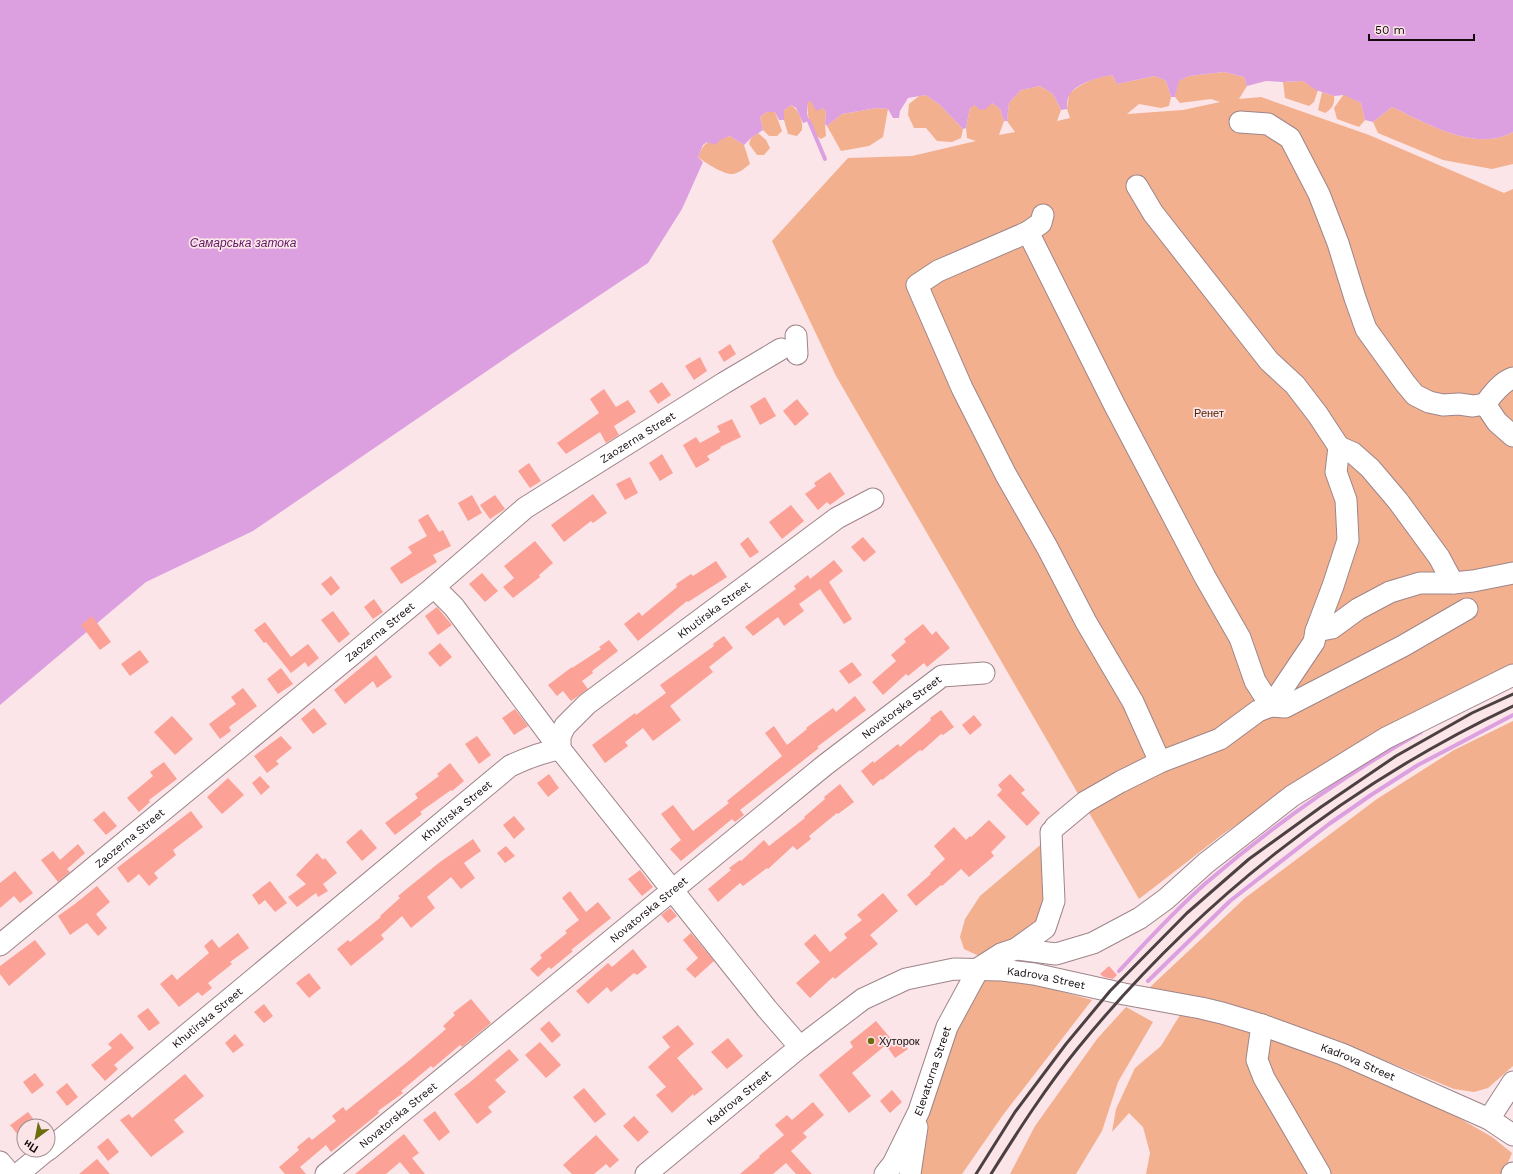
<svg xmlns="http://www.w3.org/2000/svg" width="1513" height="1174" font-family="'Work Sans',sans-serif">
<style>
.green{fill:#f2b08e}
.water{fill:#dca0e0}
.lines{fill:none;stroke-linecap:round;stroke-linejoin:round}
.stream{stroke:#dca0e0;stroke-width:4}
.building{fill:#fba195}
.minor-casing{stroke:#9e8589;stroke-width:23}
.minor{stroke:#fff;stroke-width:21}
.rail{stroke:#4c4042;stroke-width:3}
.poi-dot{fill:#6b6d0f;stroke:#fbe5e9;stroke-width:1.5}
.labels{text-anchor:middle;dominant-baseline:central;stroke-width:3.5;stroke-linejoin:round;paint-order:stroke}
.park-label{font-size:11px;fill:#512000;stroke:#fbe5e9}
.street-label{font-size:11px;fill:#120a0b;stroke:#fbe5e9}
.poi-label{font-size:11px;fill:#120a0b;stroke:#fbe5e9;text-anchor:start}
.water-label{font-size:12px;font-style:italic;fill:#5f1764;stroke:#fbe5e9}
</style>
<rect width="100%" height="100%" fill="#fbe5e9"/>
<g class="green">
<path d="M1224 72 1244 77 1247 86 1239 99 1261 97 1369 135 1504 193 1513 189V665L1305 778 1223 834 1139 899 836 376 772 241 848 158 912 156 976 141 967 138 966 128 970 108 975 104 992 103 1000 109 1004 121 999 135 1015 132 1007 121 1009 103 1021 90 1040 86 1053 94 1061 110 1057 121 1070 118 1067 109 1069 94C1081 83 1096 77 1112 75L1117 84 1155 76 1166 81 1171 97 1169 106 1161 108 1139 104 1127 114 1183 110 1220 102 1211 99 1180 103 1175 97 1178 81 1189 76Z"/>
<polygon points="1303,81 1318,90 1314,102 1309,106 1285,98 1283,82"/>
<path d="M1322 92 1334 96C1335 104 1332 109 1325 113L1318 110Z"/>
<polygon points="1344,94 1361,103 1365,120 1359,127 1337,119 1334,108"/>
<polygon points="926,95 940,105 963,129 961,138 952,142 937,141 926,128 914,128 908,115 909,104 919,96"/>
<path d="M811 100 823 108 826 112 825 124 826 136 821 139C809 132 807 116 808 102Z"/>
<path d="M791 105C799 110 803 121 802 130L797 136 788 134 784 120V110Z"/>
<path d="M1392 107C1426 123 1476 153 1513 132V164L1492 169 1443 160 1378 133 1373 122Z"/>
<polygon points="877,108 888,109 883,137 869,146 841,151 827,126 842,114"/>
<polygon points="767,112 775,112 782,131 777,136 769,136 763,130 760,117"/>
<polygon points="758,133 766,140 770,148 764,155 757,155 749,144 751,138"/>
<path d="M730 136 744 145 750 164C745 168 739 173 733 174 724 175 704 162 698 157 707 136 710 143 730 136Z"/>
<polygon points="1513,721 1513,1066 1488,1088 1474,1092 1454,1089 1357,1049 1266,1015 1172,993 1148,989 1245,898 1377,799 1454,750"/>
<polygon points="1045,841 1049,883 1040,927 979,956 964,949 960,937 965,919 980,896"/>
<polygon points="986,975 1038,985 1092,1000 1003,1115 962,1174 918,1174 917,1146 957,1025"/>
<polygon points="1126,1007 1153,1022 1118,1082 1102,1131 1076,1174 1010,1174 1035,1126 1097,1039"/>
<polygon points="1203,1014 1395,1081 1492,1137 1512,1153 1505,1170 1501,1174 1146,1174 1150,1153 1143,1127 1129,1113 1112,1132 1116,1109 1135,1068 1161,1046 1180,1015"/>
</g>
<path class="water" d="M0 0H1513V132C1476 153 1426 123 1392 107L1373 122 1365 120 1361 103 1344 95 1334 96 1316 90 1303 81 1283 82 1266 81 1247 86 1244 77 1224 72 1189 76 1179 81 1175 97H1171L1166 81 1155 76 1117 84 1112 75C1100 77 1077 83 1070 94 1067 97 1067 105 1067 109L1061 110 1053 94 1040 86 1021 90 1009 103 1007 121H1004L1000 109 992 103 986 109 980 110 975 105 970 108 966 128 963 129 940 105 926 95 908 98 900 111 899 118H893L888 109 877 108 842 114 827 126 825 124 826 112 823 108 816 111 811 101 808 102 807 113 809 121 803 123 796 108 791 105 784 110V120H779L775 112H767L760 117 763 130 751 138 744 145 730 136 720 140 715 145 707 142 703 145 698 157 703 162 682 209 648 263 519 349 253 531 146 582 0 705Z"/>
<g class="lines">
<g class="stream">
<polyline points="809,121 825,159"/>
<path d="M1119 971C1147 941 1175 910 1206 883 1272 826 1345 775 1421 732"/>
<polyline points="1148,981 1230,901 1329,824 1371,795 1418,765 1513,715"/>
</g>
</g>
<g class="building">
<polygon points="730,344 736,354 724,362 718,352"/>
<polygon points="700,357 707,371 694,380 685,366"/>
<polygon points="662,382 671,395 658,404 649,391"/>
<polygon points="604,389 616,407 628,400 636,412 614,426 619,435 606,443 600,432 566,454 557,443 599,413 590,399"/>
<polygon points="765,397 776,416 760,425 750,406"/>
<polygon points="797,399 809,414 795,426 783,411"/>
<polygon points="732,419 741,437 720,447 721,448 707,456 710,460 696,468 683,445 696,437 700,443 720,432 717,426"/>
<polygon points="662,454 673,473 660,481 649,463"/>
<polygon points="529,463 541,481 530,488 518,471"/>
<polygon points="830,472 845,494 830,505 827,502 818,510 805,494 816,486 814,483"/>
<polygon points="630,477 638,493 625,500 616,484"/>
<polygon points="593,494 607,513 593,523 591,521 564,542 551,525"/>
<polygon points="472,495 482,513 468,521 458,503"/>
<polygon points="495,495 505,509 490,519 480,505"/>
<polygon points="791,505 804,521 782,539 769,522"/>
<polygon points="428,514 439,532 443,530 451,546 433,555 437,562 401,584 390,568 412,553 408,547 427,536 418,520"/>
<polygon points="748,537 759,552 750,558 740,544"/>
<polygon points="863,537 876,552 864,562 851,547"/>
<polygon points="535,541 553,563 539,575 540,577 513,598 503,587 514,578 504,566"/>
<polygon points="834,560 843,571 829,582 852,619 844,624 820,589 799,604 804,611 784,626 778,617 753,636 745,627 796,589 794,586 808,575 810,579"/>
<polygon points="716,561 727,577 688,602 687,601 638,641 624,624 639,612 642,616 677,587 676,584 691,574 693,576"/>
<polygon points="482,573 498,591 485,602 469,584"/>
<polygon points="331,576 340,588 331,596 321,584"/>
<polygon points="374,599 383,612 373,619 364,607"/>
<polygon points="437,607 452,625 438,635 425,616"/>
<polygon points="333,611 350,634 339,643 321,620"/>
<polygon points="92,616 111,642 100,650 81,625"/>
<polygon points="265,622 291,657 308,644 319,658 308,667 305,662 291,673 266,642 264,643 254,630"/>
<polygon points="923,624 932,635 936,631 950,648 927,667 924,663 908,676 906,674 883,695 872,682 896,661 891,655 906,642 904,639"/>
<polygon points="724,636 733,648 709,667 713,672 670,706 681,720 653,741 643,728 625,742 628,746 605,763 592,745 635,713 636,715 666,693 660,685 714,646 713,644"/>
<polygon points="609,640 618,651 592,671 593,673 582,681 588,689 571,701 563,691 557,696 548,685 572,667 572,668 601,649 599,647"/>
<polygon points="440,643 452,657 440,667 428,653"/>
<polygon points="140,650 149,662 130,676 121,664"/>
<polygon points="376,655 392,677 377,688 373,681 345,704 334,690"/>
<polygon points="852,662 862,675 849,684 839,671"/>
<polygon points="281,668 293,684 278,694 267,679"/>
<polygon points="243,688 257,706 229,727 231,731 220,739 209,724 236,704 231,697"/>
<polygon points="855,696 866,710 817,747 819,748 740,810 744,815 735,822 732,819 681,861 670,849 681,840 661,814 673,805 693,831 729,803 727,801 782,756 765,733 774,726 787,745 807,729 806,728 833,708 836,712"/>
<polygon points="314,708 327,724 313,734 301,719"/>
<polygon points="515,709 528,726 514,735 502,718"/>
<polygon points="941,710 954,727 943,735 941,734 922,751 920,750 882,780 881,779 873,786 861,771 873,761 874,763 898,744 900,747 931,720 930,718"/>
<polygon points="974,715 982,725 970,735 962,725"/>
<polygon points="172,716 193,739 175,755 154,732"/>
<polygon points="281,736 292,748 276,761 279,764 267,773 254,756"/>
<polygon points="477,736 491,755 479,764 465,744"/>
<polygon points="164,762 177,779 149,800 150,802 139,812 127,798 153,776 150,772"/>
<polygon points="450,763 464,781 452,791 451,790 420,812 422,814 395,835 385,823 418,798 415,794 439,776 437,774"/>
<polygon points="549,774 559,788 548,797 537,783"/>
<polygon points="1010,774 1025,790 1021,793 1040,813 1027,826 997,795 1002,790 998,785"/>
<polygon points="260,776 270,787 261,795 252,783"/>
<polygon points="228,778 244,795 222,814 207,797"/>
<polygon points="840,784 854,802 838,814 837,813 809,836 811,839 797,850 793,846 768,869 767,868 743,886 740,883 718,902 708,889 731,870 729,868 740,860 741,861 764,840 769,846 805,818 804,817 825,799 824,797"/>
<polygon points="104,811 117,826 106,835 93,820"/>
<polygon points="191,811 203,827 173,850 176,855 154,873 158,878 149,886 139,874 128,883 117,868"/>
<polygon points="514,816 525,829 514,839 503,825"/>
<polygon points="989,820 1006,837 991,852 994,856 969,877 961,869 942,886 941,885 916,906 907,895 931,874 930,873 945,859 934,846 954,827 966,840 970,836 971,837"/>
<polygon points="361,829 377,848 362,861 346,842"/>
<polygon points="473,839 481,851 464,863 475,878 461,889 451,877 427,897 435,908 411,928 402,916 381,935 384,939 351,966 337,949 348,940 350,942 381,917 380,916 400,898 398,896 409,887 440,862"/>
<polygon points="78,844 85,853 67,869 70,872 58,882 41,860 53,851 60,860"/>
<polygon points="506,846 515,856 505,863 497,853"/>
<polygon points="317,853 323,860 325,858 337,873 323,884 328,891 318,897 316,893 297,907 288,897 306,884 296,875"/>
<polygon points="640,870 653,887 642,896 628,879"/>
<polygon points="15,871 33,893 20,903 14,896 0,908 0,883"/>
<polygon points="270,881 287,903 275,912 265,900 259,905 252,895"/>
<polygon points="97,886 110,902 96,914 107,928 98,936 87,923 70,935 58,916 75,904"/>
<polygon points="570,891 586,912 598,902 611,918 571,950 573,951 551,969 549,967 538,977 530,969 542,958 540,955 567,933 565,931 579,920 562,898"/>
<polygon points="883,893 898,911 870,935 878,944 835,979 833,977 810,998 796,983 820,962 804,944 815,934 830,952 847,938 844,934 862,920 857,915"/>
<polygon points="670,908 677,916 668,923 661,915"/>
<polygon points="238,933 249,948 230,962 232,964 208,983 212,988 202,996 198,992 179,1007 160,984 172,974 177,980 209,953 204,946 212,939 219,948"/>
<polygon points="691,933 714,961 695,978 686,969 698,958 683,940"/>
<polygon points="35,940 46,954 9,986 0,974 0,966"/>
<polygon points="633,949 647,967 637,975 634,973 611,992 607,987 588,1004 576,991 608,963 612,967"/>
<polygon points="1109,966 1117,975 1113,979 1104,977 1100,974"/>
<polygon points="309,973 321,988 309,998 296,983"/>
<polygon points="471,999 491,1023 462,1047 460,1045 433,1068 431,1066 401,1091 403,1093 378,1111 379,1113 331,1152 326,1145 300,1167 306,1174 285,1174 279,1167 299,1150 297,1147 309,1137 312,1140 336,1121 332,1116 343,1107 346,1111 411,1059 446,1029 443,1026 455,1015 453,1013"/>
<polygon points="264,1004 273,1016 264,1023 254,1012"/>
<polygon points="148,1008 160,1023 149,1031 137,1016"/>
<polygon points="549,1021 561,1035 552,1043 540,1029"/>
<polygon points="876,1021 892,1040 852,1073 871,1096 849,1113 819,1075 853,1047 850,1042"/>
<polygon points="678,1025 694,1044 677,1058 703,1089 694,1096 693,1094 672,1113 656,1095 666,1087 648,1067 670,1047 662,1037"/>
<polygon points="121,1033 134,1048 114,1065 118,1069 105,1081 91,1065 112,1048 108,1044"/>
<polygon points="235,1034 244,1045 233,1053 225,1043"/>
<polygon points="728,1038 743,1056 727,1069 711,1052"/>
<polygon points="900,1039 908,1049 895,1058 888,1048"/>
<polygon points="540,1042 561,1065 546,1078 525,1055"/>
<polygon points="509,1049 519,1060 495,1080 506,1092 488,1107 492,1112 477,1124 454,1094 469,1083"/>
<polygon points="35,1073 44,1085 32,1094 23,1082"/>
<polygon points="185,1074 204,1096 174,1120 184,1132 151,1157 120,1120 129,1114 132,1118"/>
<polygon points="67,1083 78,1097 67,1106 56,1092"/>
<polygon points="584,1088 606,1114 595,1123 573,1097"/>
<polygon points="892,1090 902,1102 890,1113 880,1101"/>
<polygon points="813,1102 824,1115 803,1133 807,1137 791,1151 812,1174 796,1174 786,1163 773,1174 740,1174 760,1157 759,1156 784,1135 775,1125 787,1115 792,1120"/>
<polygon points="435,1111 450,1132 439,1141 423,1120"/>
<polygon points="28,1112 39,1126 24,1126 24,1143 11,1126 9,1126"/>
<polygon points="634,1116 649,1132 638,1142 623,1126"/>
<polygon points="404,1134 419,1153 412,1158 425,1174 410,1174 400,1162 386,1174 355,1174"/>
<polygon points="596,1135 619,1160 610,1168 606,1164 594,1174 572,1174 563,1165"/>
<polygon points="108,1138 119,1152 108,1161 97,1147"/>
<polygon points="97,1159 110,1174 79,1174"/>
</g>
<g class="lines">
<g class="minor-casing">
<g id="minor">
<path d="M1240 122 1268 124 1290 138 1319 194 1338 243 1355 298 1366 329 1405 383 1415 395 1429 402 1443 405 1459 404 1473 406 1485 404C1492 395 1501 382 1513 378"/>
<polyline points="1043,215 1041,223 1028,232 938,271 917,285 962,388 1006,475 1047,547 1086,622 1133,702 1160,762"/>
<polyline points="1028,232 1114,404 1205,577 1240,638 1255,681 1271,706 1285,707 1403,646 1467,609"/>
<polyline points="796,336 797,354"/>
<polyline points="1485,404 1497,422 1513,436"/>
<polyline points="1339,447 1353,453 1370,468 1398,501 1439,557 1453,583"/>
<polyline points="434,587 454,607 560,749 767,1009 800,1047"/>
<polyline points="1316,631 1332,628 1358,609 1390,592 1420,583 1453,583 1473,581 1513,573"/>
<polyline points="1055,827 1085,802 1120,782 1160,762 1220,739 1258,711 1271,706 1314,642 1316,631 1333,586 1348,540 1346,500 1336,472 1339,447 1318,415 1295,385 1269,361 1153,213 1137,186"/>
<path id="s1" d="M0 945 434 587 525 508 724 383 781 349"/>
<polyline points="1016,949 1045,928 1054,901 1051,832"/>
<polyline points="1262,1025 1257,1060 1264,1078 1320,1174"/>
<polyline points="1489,1119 1513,1082"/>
<path id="s2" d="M48 1150 510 766C527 758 542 752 560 749V736L565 726 587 704 837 518 873 499"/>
<polyline points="0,1162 10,1174"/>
<polyline points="18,1174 47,1150"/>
<path id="s3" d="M326 1174 825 765 942 676 984 673"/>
<path id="s4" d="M646 1174 800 1047 863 999 906 979 954 969 1002 970 1034 974 1124 994 1201 1008 1222 1013 1262 1025 1342 1054 1489 1119 1513 1135"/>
<path id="s5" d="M885 1174 893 1164 919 1111 947 1027 979 968 1001 954 1016 949 1056 954 1093 943 1140 918 1166 899 1206 863 1292 796 1386 738 1513 675"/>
<polyline points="910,1174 917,1127"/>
<polyline points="1512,1174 1513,1173"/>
</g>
</g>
<use href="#minor" class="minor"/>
<g class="rail">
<polyline points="976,1174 1015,1112 1066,1044 1110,991 1187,913 1249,859 1321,807 1396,756 1472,713 1513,694"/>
<path d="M991 1174C1018 1131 1046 1087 1078 1048 1196 903 1344 786 1513 706"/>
</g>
</g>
<circle class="poi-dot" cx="871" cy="1041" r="4"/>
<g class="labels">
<g class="park-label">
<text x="1209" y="413">Ренет</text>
</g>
<g class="street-label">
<text stroke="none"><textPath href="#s1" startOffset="816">Zaozerna Street</textPath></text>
<text stroke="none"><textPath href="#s2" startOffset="867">Khutirska Street</textPath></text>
<text stroke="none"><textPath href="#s1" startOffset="492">Zaozerna Street</textPath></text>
<text stroke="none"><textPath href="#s3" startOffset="741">Novatorska Street</textPath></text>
<text stroke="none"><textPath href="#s2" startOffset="531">Khutirska Street</textPath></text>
<text stroke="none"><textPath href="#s1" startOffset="168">Zaozerna Street</textPath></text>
<text stroke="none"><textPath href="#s3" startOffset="417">Novatorska Street</textPath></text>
<text stroke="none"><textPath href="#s4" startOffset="468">Kadrova Street</textPath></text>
<text stroke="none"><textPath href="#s2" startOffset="207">Khutirska Street</textPath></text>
<text stroke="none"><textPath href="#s4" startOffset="792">Kadrova Street</textPath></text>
<text stroke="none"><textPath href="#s5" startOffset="114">Elevatorna Street</textPath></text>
<text stroke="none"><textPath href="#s4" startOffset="120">Kadrova Street</textPath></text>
<text stroke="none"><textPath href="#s3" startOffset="93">Novatorska Street</textPath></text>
</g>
<g class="poi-label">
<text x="879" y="1041">Хуторок</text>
</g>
<g class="water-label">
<text x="243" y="243">Самарська затока</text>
</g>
</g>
<g transform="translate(36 1138) rotate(212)"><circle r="19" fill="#fbe5e9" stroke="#9e8d90"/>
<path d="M0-3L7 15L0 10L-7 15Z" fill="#6b6d0f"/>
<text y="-6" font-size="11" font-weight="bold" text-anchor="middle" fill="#120a0b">Пн</text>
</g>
<path d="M1369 34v6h105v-6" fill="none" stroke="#120a0b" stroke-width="2"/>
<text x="1375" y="34" font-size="12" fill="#120a0b" stroke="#fbe5e9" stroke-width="3" paint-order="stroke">50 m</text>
</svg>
